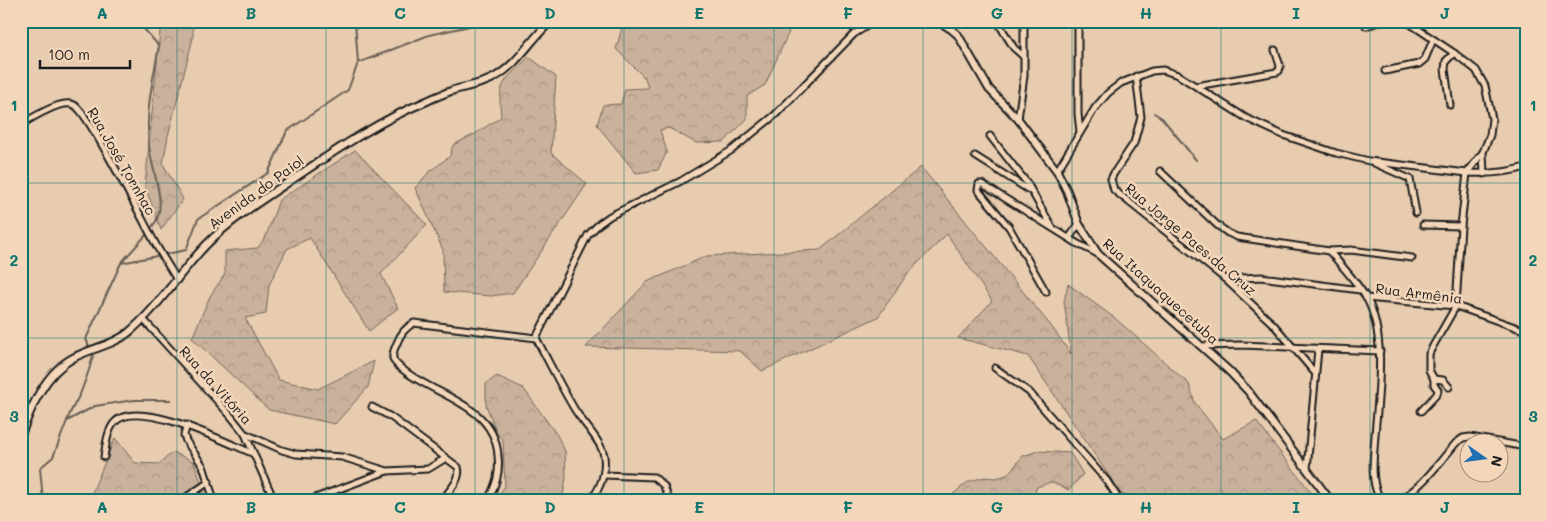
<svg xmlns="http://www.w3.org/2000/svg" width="1547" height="521" font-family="Mali,sans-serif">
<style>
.forest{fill:url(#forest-crowns);stroke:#72665c}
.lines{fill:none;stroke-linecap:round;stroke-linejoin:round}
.stream{stroke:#695f54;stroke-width:2}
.minor-casing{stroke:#1c1c1c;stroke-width:9}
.tertiary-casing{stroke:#1c1c1c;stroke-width:10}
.minor{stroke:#f4d7ba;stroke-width:5}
.tertiary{stroke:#f4d7ba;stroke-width:6}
.grid{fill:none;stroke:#0f766e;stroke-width:1;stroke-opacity:0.55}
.labels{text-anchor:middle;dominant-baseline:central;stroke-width:5;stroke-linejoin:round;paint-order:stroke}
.street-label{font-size:14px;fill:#1c1c1c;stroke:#f4d7ba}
.neatline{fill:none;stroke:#0f766e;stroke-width:2}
.grid-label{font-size:16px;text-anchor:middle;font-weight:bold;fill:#0f766e}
</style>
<defs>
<pattern id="forest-crowns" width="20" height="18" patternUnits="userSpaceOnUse" patternTransform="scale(1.25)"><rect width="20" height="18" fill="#c9b19b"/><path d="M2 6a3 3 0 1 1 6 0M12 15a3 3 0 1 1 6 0" fill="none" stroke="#ac9885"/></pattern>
</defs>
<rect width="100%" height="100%" fill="#e7ccb0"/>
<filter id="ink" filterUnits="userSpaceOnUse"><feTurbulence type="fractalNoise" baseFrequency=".02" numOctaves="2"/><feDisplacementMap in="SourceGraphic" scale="10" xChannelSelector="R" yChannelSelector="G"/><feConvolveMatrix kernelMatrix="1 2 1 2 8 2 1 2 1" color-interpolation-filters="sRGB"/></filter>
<g filter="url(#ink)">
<g class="forest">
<polygon points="158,21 193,21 193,38 168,136 163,164 183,199 161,230 145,186 160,31"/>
<polygon points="624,21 792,21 792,25 765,85 747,96 747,119 724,142 696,143 669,128 660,130 667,152 658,170 636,173 597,125 603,105 621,104 625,89 648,88 645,78 616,49"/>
<path d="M529 57 556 77 551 153 587 184 513 293 491 296 444 292 443 250 415 188 428 173 450 156 453 145 475 134 501 117C497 81 505 80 529 57Z"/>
<polygon points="355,150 427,225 381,274 398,308 369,331 310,238 287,249 269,285 266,314 245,318 279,380 318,389 374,361 368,387 335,424 269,410 192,338 210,296 225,274 225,251 258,248 266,236 279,200"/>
<polygon points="921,167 1051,326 1071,354 1064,301 1068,284 1116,319 1189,384 1195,403 1223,439 1256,421 1317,500 1130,500 1120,492 1028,356 958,338 992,301 947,234 908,273 878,317 762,371 740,351 586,347 647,282 707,256 820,250"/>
<polygon points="497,376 523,388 557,435 565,451 566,478 562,500 495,500 505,486 503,440 497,433 486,405 486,384"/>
<polygon points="115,438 135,463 159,464 173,452 194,462 207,500 89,500"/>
<polygon points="1038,451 1070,453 1083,474 1069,490 1051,482 1037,487 1033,497 1034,500 950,500 952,495 968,482 984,477 996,478 1007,475 1023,456"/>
</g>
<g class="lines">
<g class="stream">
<path d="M137 21 159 46C153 79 145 112 149 146 151 170 170 207 152 227"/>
<polyline points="355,21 358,63"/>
<polyline points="1154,113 1162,118 1196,160"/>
<polyline points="167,254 186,250 198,219 268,173 287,131 348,90 358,63 429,35 492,21"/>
<polyline points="121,263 157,256"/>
<polyline points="67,421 95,406 134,400 171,400"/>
<polyline points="43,500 40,468 53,457 70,413 81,392 89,370 93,356 86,339 121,263 146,235"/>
</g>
<g class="minor-casing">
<g id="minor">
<polyline points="997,21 1014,48 1024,57"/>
<polyline points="1078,21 1078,114 1080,132"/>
<polyline points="1406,21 1454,53 1476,70 1485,86 1492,119 1490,135 1483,152 1467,173 1461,226 1456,306 1433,346 1429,354 1429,370 1434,379 1443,380 1449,387"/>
<polyline points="1366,26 1382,21"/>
<polyline points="1385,71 1419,64 1425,59 1433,40"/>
<polyline points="1136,76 1141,117 1134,143 1114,173 1111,179 1114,190 1225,279 1274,325 1315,373"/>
<polyline points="1196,86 1277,72 1279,71 1280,66 1275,50"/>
<polyline points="1450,105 1445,69 1446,61 1454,53"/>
<polyline points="1018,119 1024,76 1024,21"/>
<path d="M21 124C33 118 61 99 74 105 88 111 144 223 155 243 162 256 170 268 177 280"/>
<polyline points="990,136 1027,183 1052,227"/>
<polyline points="1483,153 1484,174"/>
<polyline points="975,156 1032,192"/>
<polyline points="1374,163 1410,179 1416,213"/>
<path d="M1057 171 1095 108 1108 93 1121 83 1152 71 1163 70 1178 75 1246 118 1283 135 1336 153 1369 161 1467 173C1487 174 1507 173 1526 167"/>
<polyline points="1160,171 1217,225 1228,233 1237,237 1329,251 1351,250 1412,258"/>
<polyline points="1423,225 1461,226"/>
<polyline points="1069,238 1079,224"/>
<path d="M1329 251C1342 266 1357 282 1367 299 1387 337 1378 394 1375 435 1374 455 1370 477 1378 495L1389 500"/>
<polyline points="1225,279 1261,277 1360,290"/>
<polyline points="1046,292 1009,227 978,190 979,184 982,184 1078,244 1098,254"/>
<polyline points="1366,298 1456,306 1526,331"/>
<polyline points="143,319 230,415 245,434 274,500"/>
<polyline points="536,338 588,235 599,224 610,216 681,181 732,150 775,115 854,34 875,21"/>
<path d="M536 338C549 362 561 387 575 410 583 423 602 442 604 456 606 472 601 487 591 500"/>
<polyline points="1203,346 1241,345 1380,351"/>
<polyline points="995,368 1029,392 1107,481 1118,498"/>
<path d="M372 407 391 417 458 467C462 479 449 491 442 500"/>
<polyline points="1421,411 1437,394 1438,390 1434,385 1434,379"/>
<polyline points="187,425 184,435 186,441 203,466 214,500"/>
<polyline points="246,434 282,450 296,454 342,457 387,471 428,469 446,458"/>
<path d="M104 457C106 446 107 429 116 421 141 399 227 443 254 454"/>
<polyline points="1307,469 1318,349"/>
<polyline points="604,475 654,477 664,486 669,500"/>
<polyline points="182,500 209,482"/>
<polyline points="310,500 387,471"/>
<path d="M488 500C496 485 500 473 498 456 495 406 439 397 406 372 401 368 394 364 393 358 392 353 395 348 397 343 400 335 406 327 414 323L536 338"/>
<polyline points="1106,500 1113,497 1123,500"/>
<path d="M1397 500C1419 492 1441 460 1456 443L1463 438 1470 437 1526 447"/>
</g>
</g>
<g class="tertiary-casing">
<g id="tertiary">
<polyline points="938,21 951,29 958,35 989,89 1018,119 1057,171 1067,191 1079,224 1098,254 1229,371 1248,391 1330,500"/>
<path d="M21 435C31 407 45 373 73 358 91 348 112 346 128 333 158 308 179 273 206 245 233 217 270 195 302 173 342 146 383 119 427 101 435 97 443 94 451 91 465 86 482 85 495 77 518 64 531 39 551 21"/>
</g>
</g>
<use href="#minor" class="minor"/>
<use href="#tertiary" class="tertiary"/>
</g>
</g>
<path class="grid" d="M177 21V500M326 21V500M475 21V500M624 21V500M774 21V500M923 21V500M1072 21V500M1221 21V500M1370 21V500M21 183H1526M21 338H1526"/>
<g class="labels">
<g class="street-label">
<text transform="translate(122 161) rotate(60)">Rua José Tornhac</text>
<text transform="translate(256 192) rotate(-36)">Avenida do Paiol</text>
<text transform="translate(1191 239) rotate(40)">Rua Jorge Paes da Cruz</text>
<text transform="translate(1161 291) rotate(42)">Rua Itaquaquecetuba</text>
<text transform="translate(1419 293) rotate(7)">Rua Armênia</text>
<text transform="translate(216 385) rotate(48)">Rua da Vitória</text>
</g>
</g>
<rect width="1547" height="521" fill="none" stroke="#f4d7ba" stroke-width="55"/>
<g transform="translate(1484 458) rotate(104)"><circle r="24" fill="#f4d7ba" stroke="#9e8c7b"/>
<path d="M0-4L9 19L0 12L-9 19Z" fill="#1f6fb2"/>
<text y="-8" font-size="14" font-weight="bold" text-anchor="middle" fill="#1c1c1c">N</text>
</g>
<path d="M40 60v8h90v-8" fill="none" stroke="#1c1c1c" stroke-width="2.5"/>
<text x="48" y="60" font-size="15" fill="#1c1c1c" stroke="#f4d7ba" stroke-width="4" paint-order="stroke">100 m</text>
<rect x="28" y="28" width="1492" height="466" class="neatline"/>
<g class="grid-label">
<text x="102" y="19">A</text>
<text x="251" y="19">B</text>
<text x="400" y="19">C</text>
<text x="550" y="19">D</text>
<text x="699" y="19">E</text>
<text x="848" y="19">F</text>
<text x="997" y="19">G</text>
<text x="1146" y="19">H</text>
<text x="1296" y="19">I</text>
<text x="1445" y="19">J</text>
<text x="14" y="111">1</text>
<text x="1533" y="111">1</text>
<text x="14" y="266">2</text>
<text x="1533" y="266">2</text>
<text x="14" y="422">3</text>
<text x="1533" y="422">3</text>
<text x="102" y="513">A</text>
<text x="251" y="513">B</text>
<text x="400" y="513">C</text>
<text x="550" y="513">D</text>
<text x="699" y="513">E</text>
<text x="848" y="513">F</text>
<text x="997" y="513">G</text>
<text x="1146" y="513">H</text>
<text x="1296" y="513">I</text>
<text x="1445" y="513">J</text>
</g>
</svg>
